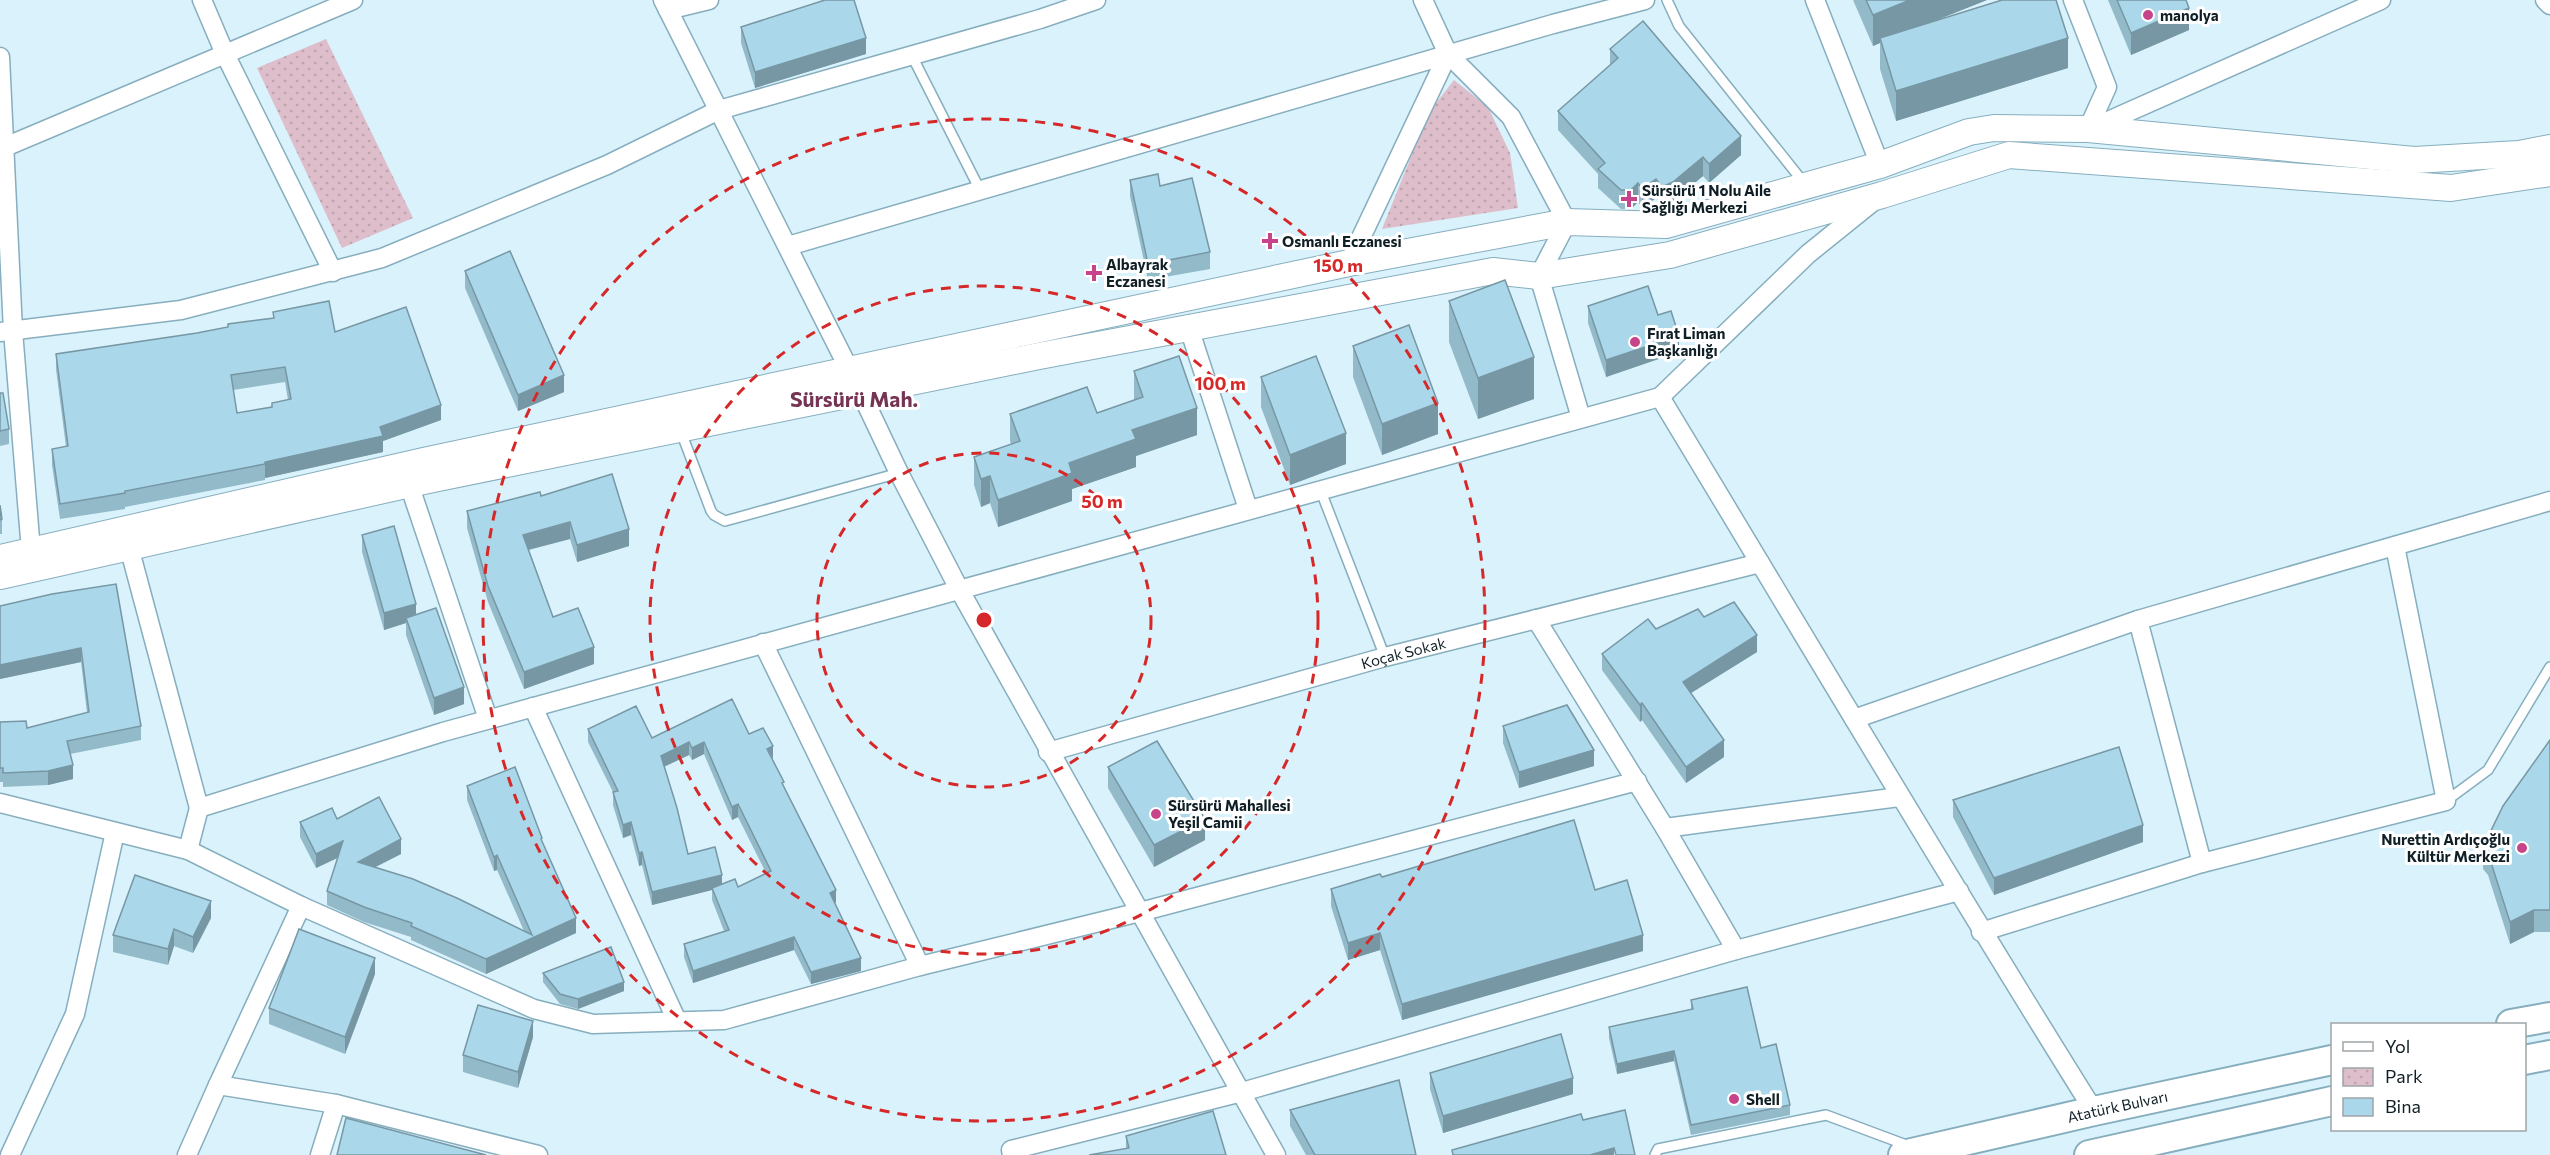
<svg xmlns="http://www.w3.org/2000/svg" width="2550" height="1155" font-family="Commissioner,sans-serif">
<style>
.park{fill:url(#park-dots)}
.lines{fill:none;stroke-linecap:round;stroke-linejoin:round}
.service-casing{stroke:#86aebe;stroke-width:12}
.minor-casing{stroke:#86aebe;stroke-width:21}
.secondary-casing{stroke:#86aebe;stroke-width:28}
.primary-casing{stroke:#86aebe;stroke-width:32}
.service{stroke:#fff;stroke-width:9}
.minor{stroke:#fff;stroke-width:18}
.secondary{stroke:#fff;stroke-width:26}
.primary{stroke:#fff;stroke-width:28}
.wall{fill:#92bac9;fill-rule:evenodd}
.shaded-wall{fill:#7797a4}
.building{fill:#aad8ea;stroke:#7797a4;stroke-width:1.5;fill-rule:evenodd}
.ring{fill:none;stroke:#d62828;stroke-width:3;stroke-dasharray:10 8}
.poi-dot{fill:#c8448a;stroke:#fff;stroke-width:2}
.labels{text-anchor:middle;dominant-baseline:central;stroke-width:6;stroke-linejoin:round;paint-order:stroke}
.poi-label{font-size:15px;font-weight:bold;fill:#0f1f25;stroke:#fff;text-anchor:start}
.street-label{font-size:15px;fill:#0f1f25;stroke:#fff}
.district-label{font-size:21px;font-weight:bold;fill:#763454;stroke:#fff}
.centre{fill:#d62828;stroke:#fff;stroke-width:3}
.ring-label{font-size:18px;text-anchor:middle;font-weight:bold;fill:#d62828;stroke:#fff;stroke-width:6;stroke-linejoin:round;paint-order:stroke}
</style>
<defs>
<pattern id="park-dots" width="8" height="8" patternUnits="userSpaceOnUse" patternTransform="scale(1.5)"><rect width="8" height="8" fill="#ddbeca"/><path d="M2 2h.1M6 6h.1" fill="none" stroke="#bca3ad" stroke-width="1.8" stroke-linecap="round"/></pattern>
</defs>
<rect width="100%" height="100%" fill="#daf2fc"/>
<g class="park">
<polygon points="326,39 413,218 342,248 257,68"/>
<polygon points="1454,80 1488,107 1510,153 1518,208 1382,229 1429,112"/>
</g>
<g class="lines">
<g class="service-casing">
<g id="service">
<polyline points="1667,0 1679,26 1804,183"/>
<polyline points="912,56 980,190"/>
<polyline points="681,432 711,511 714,515 725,521 899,473"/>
<polyline points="1320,489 1385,657"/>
<polyline points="2446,801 2488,770 2550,667"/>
<polyline points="1655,1155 1658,1149 1826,1115 1909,1146"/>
</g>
</g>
<g class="minor-casing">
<g id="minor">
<polyline points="202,0 225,54 333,272"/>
<polyline points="663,0 861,393 899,473 959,589 1276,1155"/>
<polyline points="1423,0 1448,54 1511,117 1567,222 1539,276 1581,418"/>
<polyline points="1815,0 1880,165"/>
<polyline points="2073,0 2107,87 2088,129"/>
<polyline points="2545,0 2550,5"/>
<polyline points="668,10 709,0"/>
<polyline points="0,57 13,331 31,551"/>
<polyline points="2090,129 2381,0"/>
<polyline points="5,147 353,0"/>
<polyline points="788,246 1553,24 1645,0"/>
<polyline points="1349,263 1448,54"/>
<polyline points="1189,328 1248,509"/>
<polyline points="0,332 181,310 382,258 607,165 719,110 1040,19 1096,0"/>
<path d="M1660 397C1804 635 1946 875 2094 1111"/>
<polyline points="409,484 488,719"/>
<polyline points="129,547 199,808"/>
<polyline points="1536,619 1665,828 1736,950"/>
<polyline points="2138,620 2202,863"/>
<polyline points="763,643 920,966"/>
<polyline points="533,707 677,1021"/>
<polyline points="1854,719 2138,620 2550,501"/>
<path id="s1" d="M1048 752 1385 657 1760 563"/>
<polyline points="0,803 188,850 199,808 443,732 1660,397 1808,254 1875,200"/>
<polyline points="1665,828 1899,797"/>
<polyline points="188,850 301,906 534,1009 593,1024 724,1020 920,966 1140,912 1637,781"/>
<polyline points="301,906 218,1085 336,1104 538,1155"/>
<polyline points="1981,932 2202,863 2446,801 2395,546"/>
<polyline points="10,1155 75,1014 115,832"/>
<polyline points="187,1155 218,1085"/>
<polyline points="320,1155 336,1104"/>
<polyline points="1012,1155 1011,1150 1242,1092 1736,950 1959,891"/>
</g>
</g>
<g class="secondary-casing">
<g id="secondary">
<polyline points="0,558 424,461 1349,263 1567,222 1666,225 1880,165 1969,132 1994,128 2088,129 2414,160 2519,154 2550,148"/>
<polyline points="0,576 428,480 1039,356 1493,271 1539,276 1670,255 1882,195 2009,155 2451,188 2550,173"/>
</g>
</g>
<g class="primary-casing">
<g id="primary">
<polyline points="2511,1024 2550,1017"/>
<polyline points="2524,1060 2550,1055"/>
<path id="s2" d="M1903 1155 2094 1111 2332 1060"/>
<polyline points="2089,1155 2332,1101"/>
</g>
</g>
<use href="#service" class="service"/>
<use href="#minor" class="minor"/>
<use href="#secondary" class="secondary"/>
<use href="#primary" class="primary"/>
</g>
<g class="wall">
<polygon points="1853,0 1987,0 1932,22 2068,68 1896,121 1880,69 1880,43 1873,46"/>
<polygon points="2108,0 2186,0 2189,30 2131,55"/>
<polygon points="741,27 866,54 755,88 741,43"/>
<polygon points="1610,49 1741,155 1709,183 1703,176 1673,201 1662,206 1656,198 1642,208 1638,202 1631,209 1621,209 1598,188 1598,174 1558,130 1558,111 1610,65"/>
<polygon points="1130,180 1160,186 1210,252 1210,269 1148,280 1130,196"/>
<polygon points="465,271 564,392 518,411 465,288"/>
<polygon points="1449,301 1534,399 1478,419 1449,342"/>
<polygon points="1588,306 1658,315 1679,352 1606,377 1588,323"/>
<path d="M273 312 335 332 441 420 383 441V452L265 478V480L125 507V509L60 519 52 465V449L66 447 56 369V354L197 333 273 318ZM285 382 288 400 272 403V407L237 413 233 390Z"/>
<polygon points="1353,346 1438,434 1382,455 1353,377"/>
<polygon points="1134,371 1197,435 1136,456 1136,467 1072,489 1072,501 998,527 990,503 981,507 974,485 974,457 1011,444 1010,441 1010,414 1097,413 1134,400"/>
<polygon points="1261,377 1346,464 1290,485 1261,407"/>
<polygon points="0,393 9,429 9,444 0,446"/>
<polygon points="541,496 629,546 577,562 570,539 529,550 553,617 594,664 524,689 488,602 467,528 467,511"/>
<polygon points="0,505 2,519 2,534 0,534"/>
<polygon points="362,535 416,615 464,704 434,715 406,635 406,623 384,630 362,552"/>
<polygon points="52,594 141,726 141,740 70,754 73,779 48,785 3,787 3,782 0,782 0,722 27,728 87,713 81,662 0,679 0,606"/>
<polygon points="1704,617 1757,652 1691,693 1724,757 1686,783 1642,720 1640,722 1602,670 1602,654 1656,629"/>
<polygon points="1503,726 1594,766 1519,788 1503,743"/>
<path d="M588 729 652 738 749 734 772 759 784 787 836 902 835 903 861 971 811 984 794 950 693 983 684 957V944L724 931 712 900V890L652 905 642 865 639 866 631 835 623 838 613 805V792L588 742ZM704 754 732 820 738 817 766 873 738 887 722 884 688 854 664 767 689 755 692 760Z"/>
<polygon points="2550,740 2550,932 2534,932 2510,944 2488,875 2483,869 2483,847"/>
<polygon points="1108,767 1205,840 1154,867 1108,788"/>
<polygon points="467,786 542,843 576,933 486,974 411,940 411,937 364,922 327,905 327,891 338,858 316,868 300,837 300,822 337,819 401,854 375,867 524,931 497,870 494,871 467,800"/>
<polygon points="1953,800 2143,842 1994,895 1953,817"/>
<polygon points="1382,877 1595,890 1643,951 1402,1020 1380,950 1348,960 1331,906 1331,889"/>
<polygon points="211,918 193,953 174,946 168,965 113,952 113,935"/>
<polygon points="543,973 624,991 578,1009 560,1004 543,982"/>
<polygon points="375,974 345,1054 269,1024 269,1008"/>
<polygon points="1691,1000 1761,1048 1790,1105 1790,1115 1691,1135 1674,1061 1617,1074 1609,1038 1609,1027 1691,1009"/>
<polygon points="533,1037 518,1088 463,1072 463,1055"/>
<polygon points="1430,1073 1573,1094 1443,1133 1430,1089"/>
<polygon points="1290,1110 1416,1155 1306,1155 1290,1126"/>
<polygon points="1126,1136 1226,1155 1126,1148"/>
</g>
<g class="shaded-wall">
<polygon points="1910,0 1987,0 1881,42 1880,38 1880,43 1873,46 1873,15"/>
<polygon points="2189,8 2189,30 2131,55 2131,33"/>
<polygon points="866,38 866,54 755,88 755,72"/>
<polygon points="2068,38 2068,68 1896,121 1896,91"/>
<polygon points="1741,136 1741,155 1709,183 1709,164"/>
<polygon points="1703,157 1703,176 1673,201 1662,206 1662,187"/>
<polygon points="1656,179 1656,198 1642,208 1642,189"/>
<polygon points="1638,183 1638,202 1631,209 1631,190"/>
<polygon points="1679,336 1679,352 1606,377 1606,360"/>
<polygon points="1534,357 1534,399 1478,419 1478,378"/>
<polygon points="564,375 564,392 518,411 518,395"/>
<polygon points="1438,403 1438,434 1382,455 1382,424"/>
<polygon points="441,405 441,420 383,441 383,452 265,478 265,462 380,427"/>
<polygon points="1197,408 1197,435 1136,456 1136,467 1072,489 1072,501 998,527 998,500 1132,430"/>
<polygon points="1346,433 1346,464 1290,485 1290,455"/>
<polygon points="990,476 990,503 981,507 981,479"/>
<polygon points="570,522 570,539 523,551 523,535"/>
<polygon points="629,529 629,546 577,562 577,545"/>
<polygon points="416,604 416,620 406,618 406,623 384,630 384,613"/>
<polygon points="1757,635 1757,652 1683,698 1683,682"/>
<polygon points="594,647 594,664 524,689 524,672"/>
<polygon points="81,648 81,662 0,679 0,665"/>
<polygon points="464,687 464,704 434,715 434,698"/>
<polygon points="1642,703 1642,720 1640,722 1640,705"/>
<polygon points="1724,740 1724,757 1686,783 1686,767"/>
<polygon points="689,742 689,755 661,768 661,756"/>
<polygon points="704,742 704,754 692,760 692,748"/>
<polygon points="773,746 773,759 767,749"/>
<polygon points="1594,750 1594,766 1519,788 1519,772"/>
<polygon points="73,765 73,779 48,785 48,771"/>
<polygon points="738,804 738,817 732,820 732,807"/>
<polygon points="1205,819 1205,840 1154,867 1154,845"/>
<polygon points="631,822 631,835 623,838 623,825"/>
<polygon points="2143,825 2143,842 1994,895 1994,878"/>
<polygon points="401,839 401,854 358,876 358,862"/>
<polygon points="343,841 343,855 316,868 316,854"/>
<polygon points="642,852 642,865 639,866 639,853"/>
<polygon points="497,855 497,870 494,871 494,857"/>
<polygon points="722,875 722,887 712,888 712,890 652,905 652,892"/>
<polygon points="836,890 836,902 830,905 830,893"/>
<polygon points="211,901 211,918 193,953 193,937"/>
<polygon points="2534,910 2534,932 2510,944 2510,922"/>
<polygon points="576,918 576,933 486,974 486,959"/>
<polygon points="174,929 174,946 168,965 168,949"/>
<polygon points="1380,933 1380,950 1348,960 1348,943"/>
<polygon points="1643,935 1643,951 1402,1020 1402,1004"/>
<polygon points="794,937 794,950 693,983 693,971"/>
<polygon points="375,958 375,974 345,1054 345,1037"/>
<polygon points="861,958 861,971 811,984 811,972"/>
<polygon points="624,982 624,991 578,1009 578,999"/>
<polygon points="533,1021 533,1037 518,1088 518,1072"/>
<polygon points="1674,1051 1674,1061 1617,1074 1617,1064"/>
<polygon points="1573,1078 1573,1094 1443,1133 1443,1116"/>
<polygon points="1614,1148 1614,1155 1590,1155"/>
</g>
<g class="building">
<polygon points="825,0 854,0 866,38 755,72 741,27"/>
<polygon points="1866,0 1910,0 1873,15"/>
<polygon points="2002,0 2056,0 2068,38 1896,91 1880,38"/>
<polygon points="2117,0 2186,0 2189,8 2131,33"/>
<polygon points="1643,21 1741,136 1709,164 1703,157 1673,182 1662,187 1656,179 1642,189 1638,183 1631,190 1621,190 1598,169 1605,163 1558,111 1618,58 1610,49"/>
<polygon points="1158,174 1160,186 1192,178 1210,252 1148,264 1130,180"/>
<polygon points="510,251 564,375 518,395 465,271"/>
<polygon points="1505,280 1534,357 1478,378 1449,301"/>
<polygon points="1648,286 1658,315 1671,311 1679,336 1606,360 1588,306"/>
<path d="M329 301 335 332 406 307 441 405 380 427 383 436 265 462V464L125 491V493L60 504 52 449 68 446 56 354 197 333 228 327V324L274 318 273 312ZM285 367 291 399 272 403V407L237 413 231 375Z"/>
<polygon points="1409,325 1438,403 1382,424 1353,346"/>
<polygon points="1179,356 1197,408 1132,430 1136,439 1069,463 1072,473 998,500 990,476 981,479 974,457 1020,441 1010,414 1087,387 1097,413 1143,397 1134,371"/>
<polygon points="1316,356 1346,433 1290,455 1261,377"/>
<polygon points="0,393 3,393 9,429 0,431"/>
<polygon points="612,474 629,529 577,545 570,522 523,535 553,617 578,608 594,647 524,672 488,586 467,511 540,492 541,496"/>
<polygon points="0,505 2,519 0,520"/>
<polygon points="394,526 416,604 384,613 362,535"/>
<polygon points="116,584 141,726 67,741 73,765 48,771 3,773 3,768 0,768 0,722 26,721 27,728 89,712 81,648 0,665 0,606 52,594"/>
<polygon points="1734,602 1757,635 1683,682 1724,740 1686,767 1642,703 1640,705 1602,654 1648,619 1656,629 1698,609 1704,617"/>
<polygon points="436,608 464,687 434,698 406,618"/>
<polygon points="732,699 749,734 763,728 773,746 767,749 784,782 782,783 836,890 830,893 861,958 811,972 794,937 693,971 684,944 729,930 712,888 735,879 738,887 771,871 738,804 732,807 704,742 692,748 689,742 661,756 677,808 688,854 715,847 722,875 652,892 642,852 639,853 631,822 623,825 613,792 618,791 588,729 636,706 652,738"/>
<polygon points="1567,705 1594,750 1519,772 1503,726"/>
<polygon points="2550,740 2550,910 2534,910 2510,922 2488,853 2483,847 2503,806"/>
<polygon points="1157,741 1205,819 1154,845 1108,767"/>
<polygon points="2119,747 2143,825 1994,878 1953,800"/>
<polygon points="515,767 542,838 541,839 576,918 486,959 411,926 412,923 364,907 327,891 343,841 316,854 300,822 332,808 337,819 379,797 401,839 358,862 413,879 459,899 532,935 497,855 494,857 467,786"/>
<polygon points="1574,820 1595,890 1627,880 1643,935 1402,1004 1380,933 1348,943 1331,889 1380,874 1382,877"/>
<polygon points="135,875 211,901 193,937 174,929 168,949 113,935"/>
<polygon points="299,929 375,958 345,1037 269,1008"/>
<polygon points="611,947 624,982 578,999 560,994 543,973"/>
<polygon points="1747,987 1761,1048 1776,1044 1790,1105 1691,1125 1674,1051 1617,1064 1609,1027 1693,1009 1691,1000"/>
<polygon points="478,1005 533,1021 518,1072 463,1055"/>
<polygon points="1561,1034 1573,1078 1443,1116 1430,1073"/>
<polygon points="1399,1080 1416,1155 1315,1155 1290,1110"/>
<polygon points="1625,1110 1635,1155 1616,1155 1614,1148 1590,1155 1453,1155 1452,1150 1581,1114 1583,1120"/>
<polygon points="1213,1111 1226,1155 1089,1155 1129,1148 1126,1136"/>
<polygon points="346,1118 486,1155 337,1155"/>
</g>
<g class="ring">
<circle cx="984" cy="620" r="167"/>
<circle cx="984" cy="620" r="334"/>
<circle cx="984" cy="620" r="501"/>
</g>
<g class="poi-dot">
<circle cx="2148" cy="15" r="6"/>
<path d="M1626 190h6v6h6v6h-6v6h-6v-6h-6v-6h6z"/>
<path d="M1267 232h6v6h6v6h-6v6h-6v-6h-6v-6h6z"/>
<path d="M1091 264h6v6h6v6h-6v6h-6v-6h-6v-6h6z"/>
<circle cx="1635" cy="342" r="6"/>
<circle cx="1156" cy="814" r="6"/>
<circle cx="2522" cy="848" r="6"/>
<circle cx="1734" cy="1099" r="6"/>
</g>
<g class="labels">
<g class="poi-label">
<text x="2160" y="15">manolya</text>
<text x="1642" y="190">Sürsürü 1 Nolu Aile<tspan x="1642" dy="17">Sağlığı Merkezi</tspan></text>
<text x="1282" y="241">Osmanlı Eczanesi</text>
<text x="1106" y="264">Albayrak<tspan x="1106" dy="17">Eczanesi</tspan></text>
<text x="1647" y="333">Fırat Liman<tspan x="1647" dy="17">Başkanlığı</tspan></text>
<text x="1168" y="805">Sürsürü Mahallesi<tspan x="1168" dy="17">Yeşil Camii</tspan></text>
<text x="2510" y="839" text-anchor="end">Nurettin Ardıçoğlu<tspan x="2510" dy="17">Kültür Merkezi</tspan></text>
<text x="1746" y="1099">Shell</text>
</g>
<g class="street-label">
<text stroke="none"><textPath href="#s1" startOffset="369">Koçak Sokak</textPath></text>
<text stroke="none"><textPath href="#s2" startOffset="220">Atatürk Bulvarı</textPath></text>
</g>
<g class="district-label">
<text x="854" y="398">Sürsürü Mah.</text>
</g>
</g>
<circle cx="984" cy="620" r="9" class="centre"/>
<g class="ring-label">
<text x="1338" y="272">150 m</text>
<text x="1220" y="390">100 m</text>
<text x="1102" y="508">50 m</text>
</g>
<rect x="2331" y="1023" width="195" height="108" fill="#ffffff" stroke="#9fa5a8" stroke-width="1.5"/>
<rect x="2343" y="1042" width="30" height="9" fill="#ffffff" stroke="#9fa5a8" stroke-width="1.5"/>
<text x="2385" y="1053" font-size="18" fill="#0f1f25">Yol</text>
<rect x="2343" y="1068" width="30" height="18" fill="url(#park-dots)" stroke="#9fa5a8" stroke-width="1.5"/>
<text x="2385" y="1083" font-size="18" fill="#0f1f25">Park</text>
<rect x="2343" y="1098" width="30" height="18" fill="#aad8ea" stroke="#9fa5a8" stroke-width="1.5"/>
<text x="2385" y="1113" font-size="18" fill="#0f1f25">Bina</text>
</svg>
